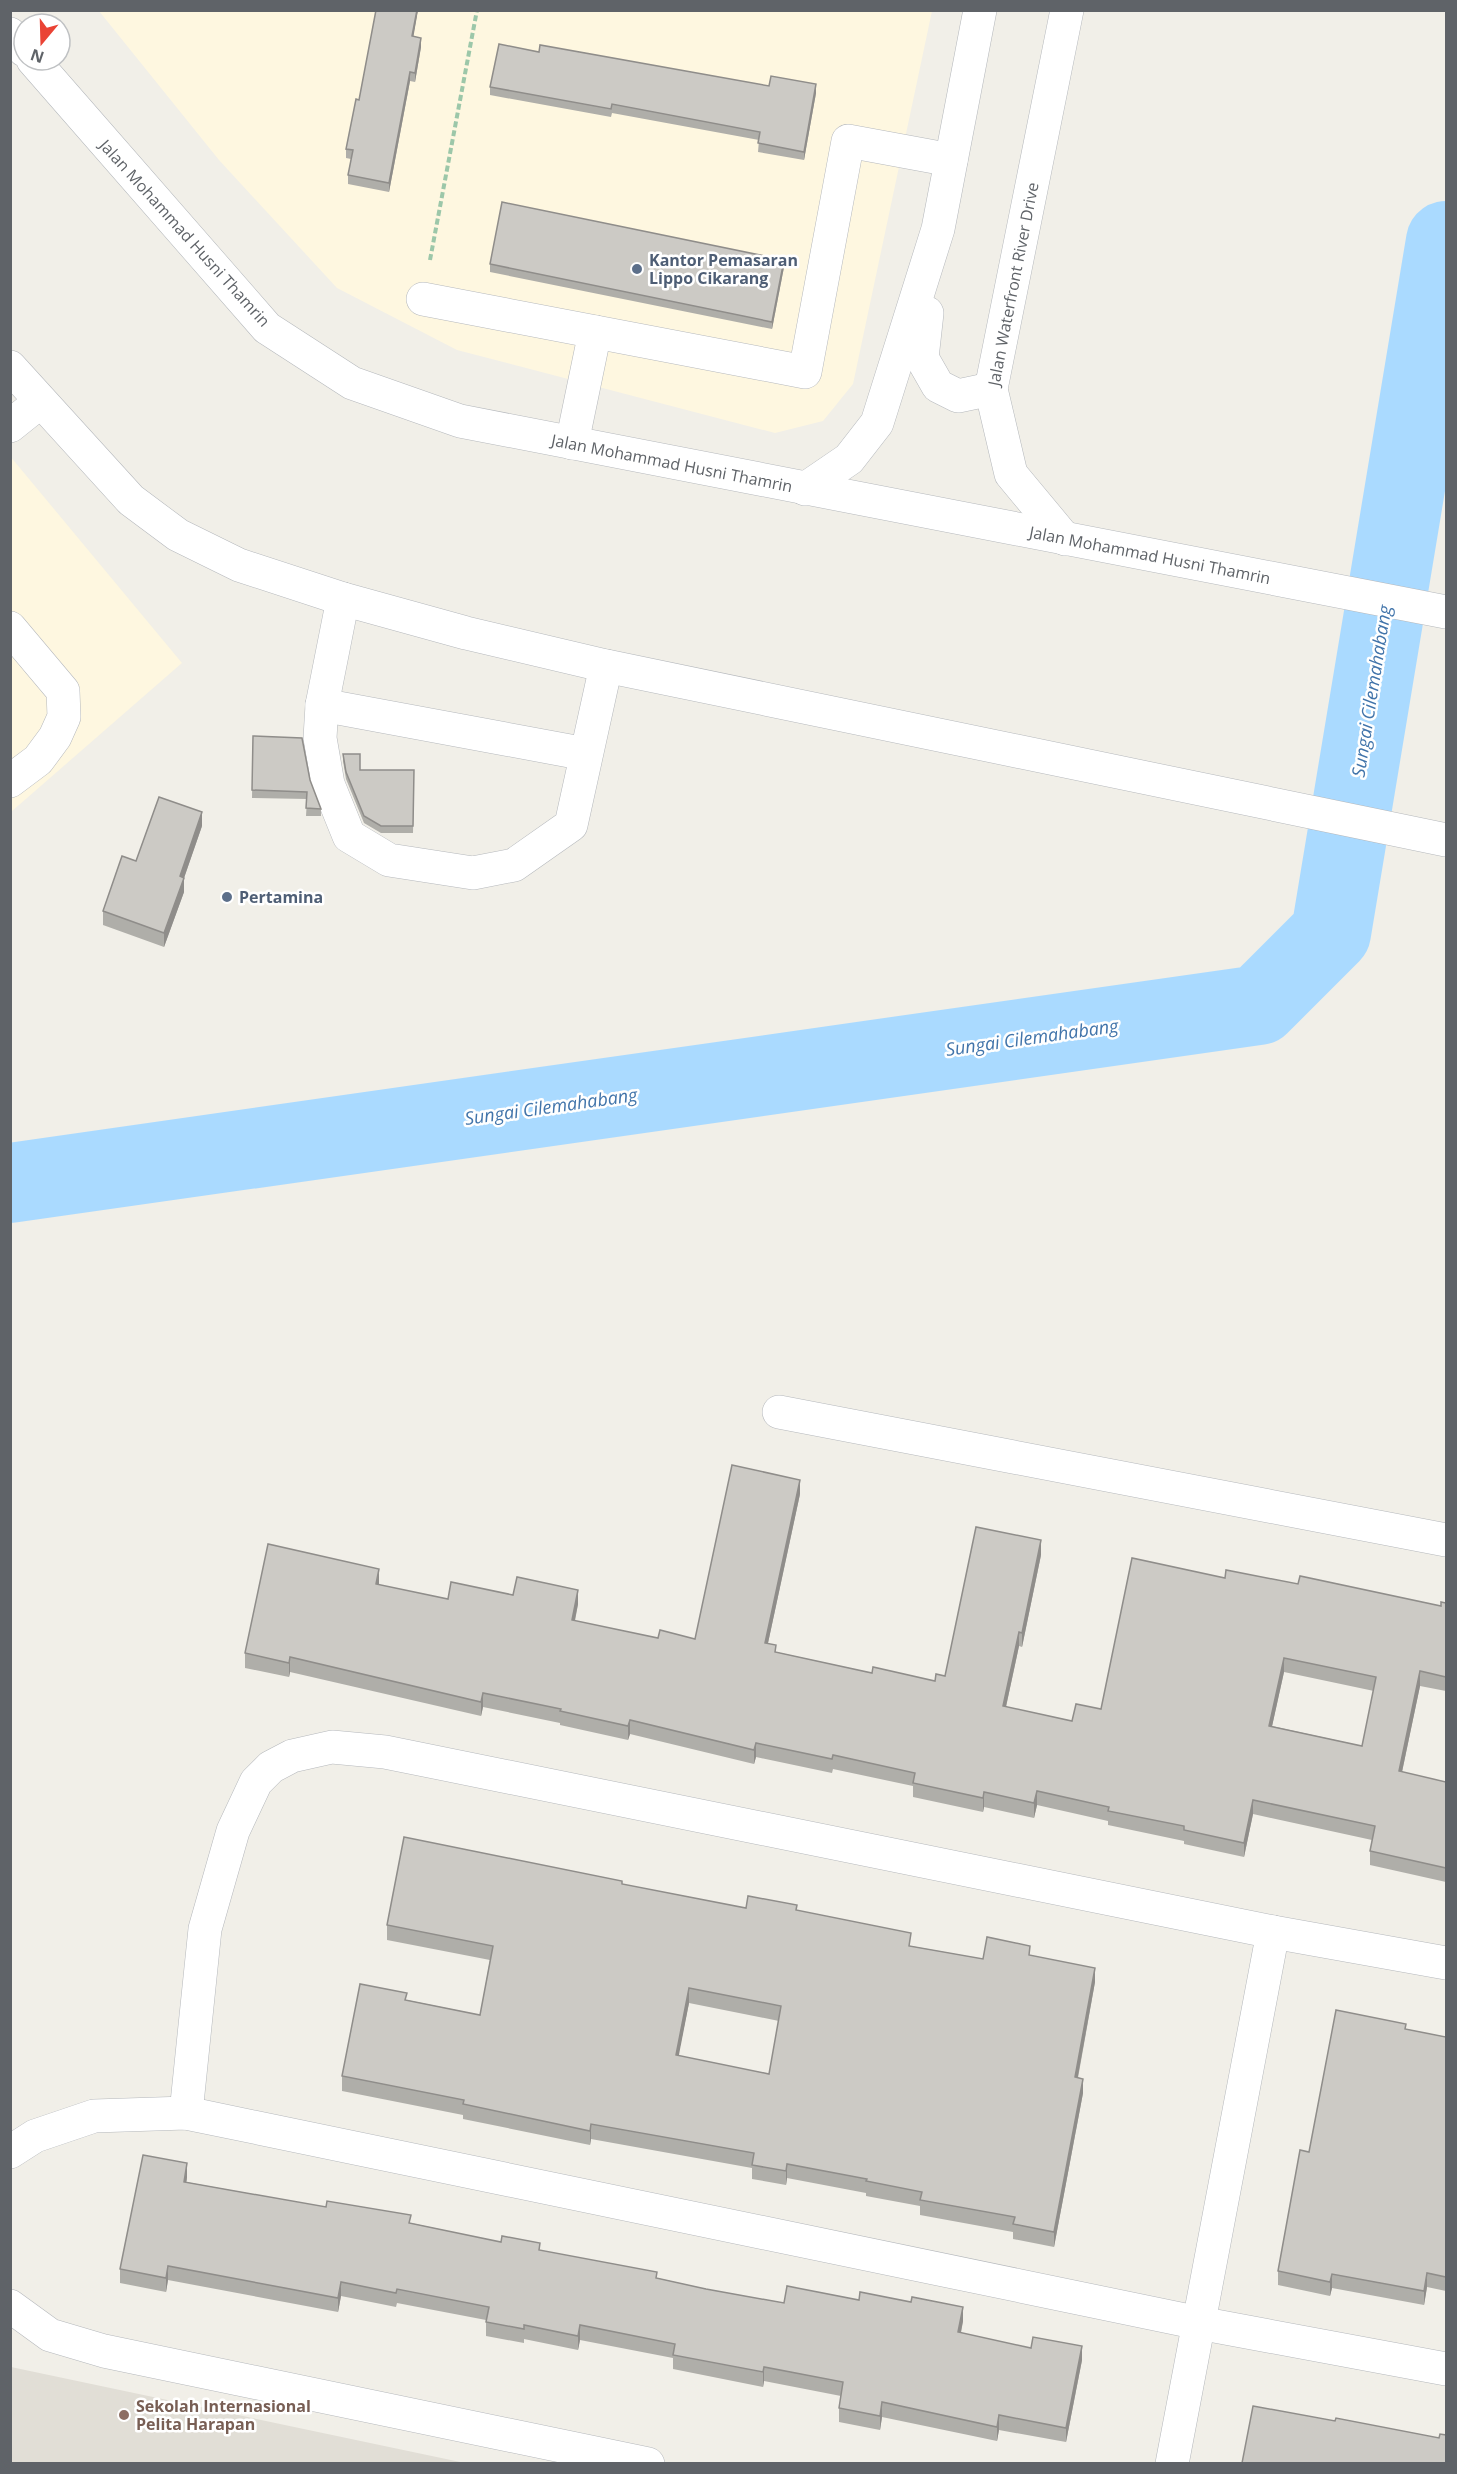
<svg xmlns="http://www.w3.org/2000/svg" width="1457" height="2474" font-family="'Open Sans',sans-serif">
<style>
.commercial{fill:#fef7e0}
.education{fill:#e1ded6}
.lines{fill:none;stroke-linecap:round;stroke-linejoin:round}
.river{stroke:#aadaff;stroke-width:80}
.minor-casing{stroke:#b5b8bc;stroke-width:34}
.path{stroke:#9cc7a9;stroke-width:4;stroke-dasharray:6 3;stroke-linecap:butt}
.minor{stroke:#fff;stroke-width:33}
.wall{fill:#afaea9;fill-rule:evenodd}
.shaded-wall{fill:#8f8d8a}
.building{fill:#cccac5;stroke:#8f8d8a;stroke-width:1.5;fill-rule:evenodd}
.service-dot{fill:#5c6f8a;stroke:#fff;stroke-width:2}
.education-dot{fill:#8d6e63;stroke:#fff;stroke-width:2}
.labels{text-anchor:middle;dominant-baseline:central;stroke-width:5;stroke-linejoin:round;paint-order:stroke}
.street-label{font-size:16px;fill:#5f6368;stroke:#fff}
.service-label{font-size:16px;font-weight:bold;fill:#4e5e75;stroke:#fff;text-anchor:start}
.education-label{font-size:16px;font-weight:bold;fill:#785e54;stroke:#fff;text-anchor:start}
.water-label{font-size:18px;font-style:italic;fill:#4174aa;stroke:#fff}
</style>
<rect width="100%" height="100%" fill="#f1efe8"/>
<g class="commercial">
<polygon points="99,11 932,11 853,384 823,421 775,433 457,350 337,288 219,160"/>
<polygon points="10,456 182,663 11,812 10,812"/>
</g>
<polygon class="education" points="11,2367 465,2463 11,2463"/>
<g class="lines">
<polyline class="river" points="10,1183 1259,1005 1331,933 1446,241"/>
<g class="minor-casing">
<g id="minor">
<polyline points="10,34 24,50"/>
<polyline points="33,60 267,328 352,383 460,421 1446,612"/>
<polyline points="423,299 805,372 848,141 951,160"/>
<polyline points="927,313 922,358 938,386 958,396 991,389"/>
<polyline points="10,367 131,500 178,535 239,565 343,599 466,633 606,666 1446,840"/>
<polyline points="10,426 40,402"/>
<polyline points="572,443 595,332"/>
<polyline points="805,489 849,459 877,423 938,229 980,10"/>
<polyline points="1065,539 1011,474 991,389 1067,10"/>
<polyline points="343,599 322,705 320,738 328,784 349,836 389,860 473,873 514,865 571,825 606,666"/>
<polyline points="10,628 63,691 64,717 55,737 38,760 10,781"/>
<polyline points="322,705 586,754"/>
<polyline points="779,1412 1446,1540"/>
<polyline points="186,2113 205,1929 233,1831 256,1782 271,1767 292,1756 332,1747 385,1752 1273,1932 1446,1963"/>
<polyline points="10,2152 35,2136 94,2116 186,2113 1199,2323 1446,2369"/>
<polyline points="10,2306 50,2335 104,2351 648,2464"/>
<polyline points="1172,2464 1273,1932"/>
</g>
</g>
<polyline class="path" points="430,260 477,10"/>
<use href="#minor" class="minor"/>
</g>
<g class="wall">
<polygon points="376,10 418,10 413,37 421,47 415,82 410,81 389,192 348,184 348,175 351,159 346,158 346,149 359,100"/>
<polygon points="539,52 816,93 804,160 758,152 759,140 612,113 611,117 490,95 490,87"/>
<polygon points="490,264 784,267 772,329 490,272"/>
<polygon points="253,736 310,780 321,809 321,816 306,816 307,799 252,798"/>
<polygon points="343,754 360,770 414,770 413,833 381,833 364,823 346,779 343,761"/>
<polygon points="202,826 184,878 184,892 164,947 103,925 103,911 136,861"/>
<path d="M800 1494 768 1643 776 1652 872 1673 935 1681 945 1676 1041 1555 1022 1647 1019 1646 1006 1707 1072 1721 1101 1709 1225 1578 1298 1584 1441 1606 1446 1603V1691L1420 1686 1402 1772 1446 1782V1882L1370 1865V1851L1372 1840 1253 1814 1244 1857 1184 1844V1841L1108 1825V1821L1037 1805 1034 1818 984 1807 983 1812 913 1797V1786L833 1769 832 1773 756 1757 754 1764 630 1734 628 1740 560 1725V1723L483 1707 481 1716 290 1672 289 1677 245 1668V1653L379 1585 448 1599 513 1595 578 1604 575 1621 658 1638 695 1639ZM1284 1672 1374 1691 1362 1746 1272 1726Z"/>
<path d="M622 1884 746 1908 797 1910 911 1946 983 1959 1030 1955 1095 1982 1078 2078 1083 2093 1054 2247 1013 2239V2232L920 2215V2206L866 2196V2193L787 2178 786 2185 752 2179V2168L591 2139 590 2145 463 2119V2115L342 2091V2076L407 2000 480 2015 490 1960 387 1940V1925ZM689 2003 779 2021 769 2074 678 2056Z"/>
<polygon points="1406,2029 1446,2037 1446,2291 1427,2287 1424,2305 1332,2288 1330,2296 1278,2285 1278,2271 1309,2152"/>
<polygon points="187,2178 186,2182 411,2223 540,2251 657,2278 706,2289 784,2303 963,2321 961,2333 1082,2360 1066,2442 999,2430 997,2441 882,2417 880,2430 839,2422 839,2408 841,2396 764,2381 763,2387 673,2369 673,2358 580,2340 578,2350 524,2339 524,2343 486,2336 486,2320 397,2303 396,2307 341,2296 338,2312 168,2280 166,2292 120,2283 120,2269"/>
</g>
<g class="shaded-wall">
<polygon points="417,10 418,10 412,45 412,36"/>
<polygon points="421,38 421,47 415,82 415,73"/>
<polygon points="410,72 410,81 389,192 389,183"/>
<polygon points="816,84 816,93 804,160 804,152"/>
<polygon points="784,260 784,267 772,329 772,322"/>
<polygon points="11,712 11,727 10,728 10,713"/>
<polygon points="202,812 202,826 184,878 184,892 164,947 164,933 180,876"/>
<polygon points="800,1480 800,1494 765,1657 765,1643"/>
<polygon points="1041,1540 1041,1555 1022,1647 1022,1633"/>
<polygon points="379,1569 379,1584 376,1598 376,1584"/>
<polygon points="578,1590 578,1604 572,1634 572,1620"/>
<polygon points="1019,1632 1019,1646 1003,1720 1003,1706"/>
<polygon points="290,1657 290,1672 289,1677 289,1663"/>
<polygon points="1284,1658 1284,1672 1269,1740 1269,1726"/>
<polygon points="1420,1671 1420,1686 1399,1786 1399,1771"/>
<polygon points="483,1693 483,1707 481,1716 481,1702"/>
<polygon points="630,1720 630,1734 628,1740 628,1726"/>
<polygon points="756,1743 756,1757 754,1764 754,1750"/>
<polygon points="1037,1791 1037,1805 1034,1818 1034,1803"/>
<polygon points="984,1792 984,1807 983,1812 983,1798"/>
<polygon points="1253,1800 1253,1814 1244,1857 1244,1843"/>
<polygon points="1095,1968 1095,1982 1075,2092 1075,2077"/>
<polygon points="689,1988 689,2003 676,2070 676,2055"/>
<polygon points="1083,2079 1083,2093 1054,2247 1054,2232"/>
<polygon points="591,2124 591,2139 590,2145 590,2131"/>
<polygon points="187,2163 187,2178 184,2196 184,2182"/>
<polygon points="787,2164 787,2178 786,2185 786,2171"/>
<polygon points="168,2266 168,2280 166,2292 166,2278"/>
<polygon points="1427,2273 1427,2287 1424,2305 1424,2291"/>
<polygon points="1332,2274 1332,2288 1330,2296 1330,2282"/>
<polygon points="341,2282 341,2296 338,2312 338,2298"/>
<polygon points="963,2307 963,2321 958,2346 958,2332"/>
<polygon points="580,2325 580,2340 578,2350 578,2336"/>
<polygon points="1082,2346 1082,2360 1066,2442 1066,2428"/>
<polygon points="764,2367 764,2381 763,2387 763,2372"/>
<polygon points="882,2402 882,2417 880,2430 880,2416"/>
<polygon points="999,2415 999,2430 997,2441 997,2427"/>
</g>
<g class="building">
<polygon points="376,10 417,10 412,36 421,38 415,73 410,72 389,183 348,175 353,150 346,149 356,99 359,100"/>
<polygon points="499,44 539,52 540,45 769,86 771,76 816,84 804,152 758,143 760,132 612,104 611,109 490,87"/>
<polygon points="502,202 784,260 772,322 490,264"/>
<polygon points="253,736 302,738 310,780 321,809 306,808 307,792 252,790"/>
<polygon points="343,754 360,754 360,770 414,770 413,826 381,826 364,816 346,772"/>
<polygon points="159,797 202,812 180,876 184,878 164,933 103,911 122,856 136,861"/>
<path d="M732 1465 800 1480 765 1643 776 1645 775 1652 872 1673 873 1667 935 1681 936 1674 945 1676 976 1527 1041 1540 1022 1633 1019 1632 1003 1706 1072 1721 1076 1704 1101 1709 1132 1558 1225 1578 1226 1570 1298 1584 1300 1576 1441 1606V1602L1446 1603V1677L1420 1671 1399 1771 1446 1782V1868L1370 1851 1375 1826 1253 1800 1244 1843 1184 1830V1826L1108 1811 1109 1807 1037 1791 1034 1803 984 1792 983 1798 913 1783 915 1773 833 1755 832 1759 756 1743 754 1750 630 1720 628 1726 560 1711 561 1709 483 1693 481 1702 290 1657 289 1663 245 1653 268 1544 379 1569 376 1584 448 1599 451 1582 513 1595 517 1577 578 1590 572 1620 658 1638 660 1630 695 1639ZM1284 1658 1376 1677 1362 1746 1269 1726Z"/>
<path d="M404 1837 622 1881V1884L746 1908 748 1896 797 1905 796 1910 911 1933 909 1946 983 1959 987 1937 1030 1946 1029 1955 1095 1968 1075 2077 1083 2079 1054 2232 1013 2224 1015 2217 920 2200 922 2192 866 2181 867 2179 787 2164 786 2171 752 2165 754 2153 591 2124 590 2131 463 2104 464 2100 342 2076 360 1984 407 1993 405 2000 480 2015 493 1946 387 1925ZM689 1988 781 2006 769 2074 676 2055Z"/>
<polygon points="1336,2010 1406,2024 1405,2029 1446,2037 1446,2277 1427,2273 1424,2291 1332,2274 1330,2282 1278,2271 1300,2150 1309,2152"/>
<polygon points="143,2155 187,2163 184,2182 326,2207 327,2201 411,2215 409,2223 501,2242 502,2236 540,2243 539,2250 657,2272 656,2278 706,2289 784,2303 787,2286 859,2300 860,2292 911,2302 912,2297 963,2307 958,2332 1031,2348 1033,2337 1082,2346 1066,2428 999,2415 997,2427 882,2402 880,2416 839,2408 843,2382 764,2367 763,2372 673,2355 675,2344 580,2325 578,2336 524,2325 524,2329 486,2322 489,2307 397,2289 396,2293 341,2282 338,2298 168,2266 166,2278 120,2269"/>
<polygon points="1253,2406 1335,2421 1336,2418 1439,2438 1440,2434 1446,2435 1446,2463 1242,2463"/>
</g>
<g class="service-dot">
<circle cx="637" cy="269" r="6"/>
<circle cx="227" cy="897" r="6"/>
</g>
<circle class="education-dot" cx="124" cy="2415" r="6"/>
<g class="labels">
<g class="street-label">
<text transform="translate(185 233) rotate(48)">Jalan Mohammad Husni Thamrin</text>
<text transform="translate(1013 284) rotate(-79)">Jalan Waterfront River Drive</text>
<text transform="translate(672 463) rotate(11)">Jalan Mohammad Husni Thamrin</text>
<text transform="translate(1150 555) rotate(11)">Jalan Mohammad Husni Thamrin</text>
</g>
<g class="service-label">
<text x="649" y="260">Kantor Pemasaran<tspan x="649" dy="18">Lippo Cikarang</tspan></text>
<text x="239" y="897">Pertamina</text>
</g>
<g class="education-label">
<text x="136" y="2406">Sekolah Internasional<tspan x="136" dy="18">Pelita Harapan</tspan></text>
</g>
<g class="water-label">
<text transform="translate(1371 691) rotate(-81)">Sungai Cilemahabang</text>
<text transform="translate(1032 1037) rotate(-8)">Sungai Cilemahabang</text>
<text transform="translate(551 1106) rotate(-8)">Sungai Cilemahabang</text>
</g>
</g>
<rect width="1457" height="2474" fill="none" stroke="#5f6368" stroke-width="24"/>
<g transform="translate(42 42) rotate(199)"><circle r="28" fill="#ffffff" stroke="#bfc1c3" stroke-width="1.5"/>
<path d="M0-4.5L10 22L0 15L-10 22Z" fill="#ea4335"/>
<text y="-9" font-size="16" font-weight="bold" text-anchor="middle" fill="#5f6368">N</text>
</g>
</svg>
